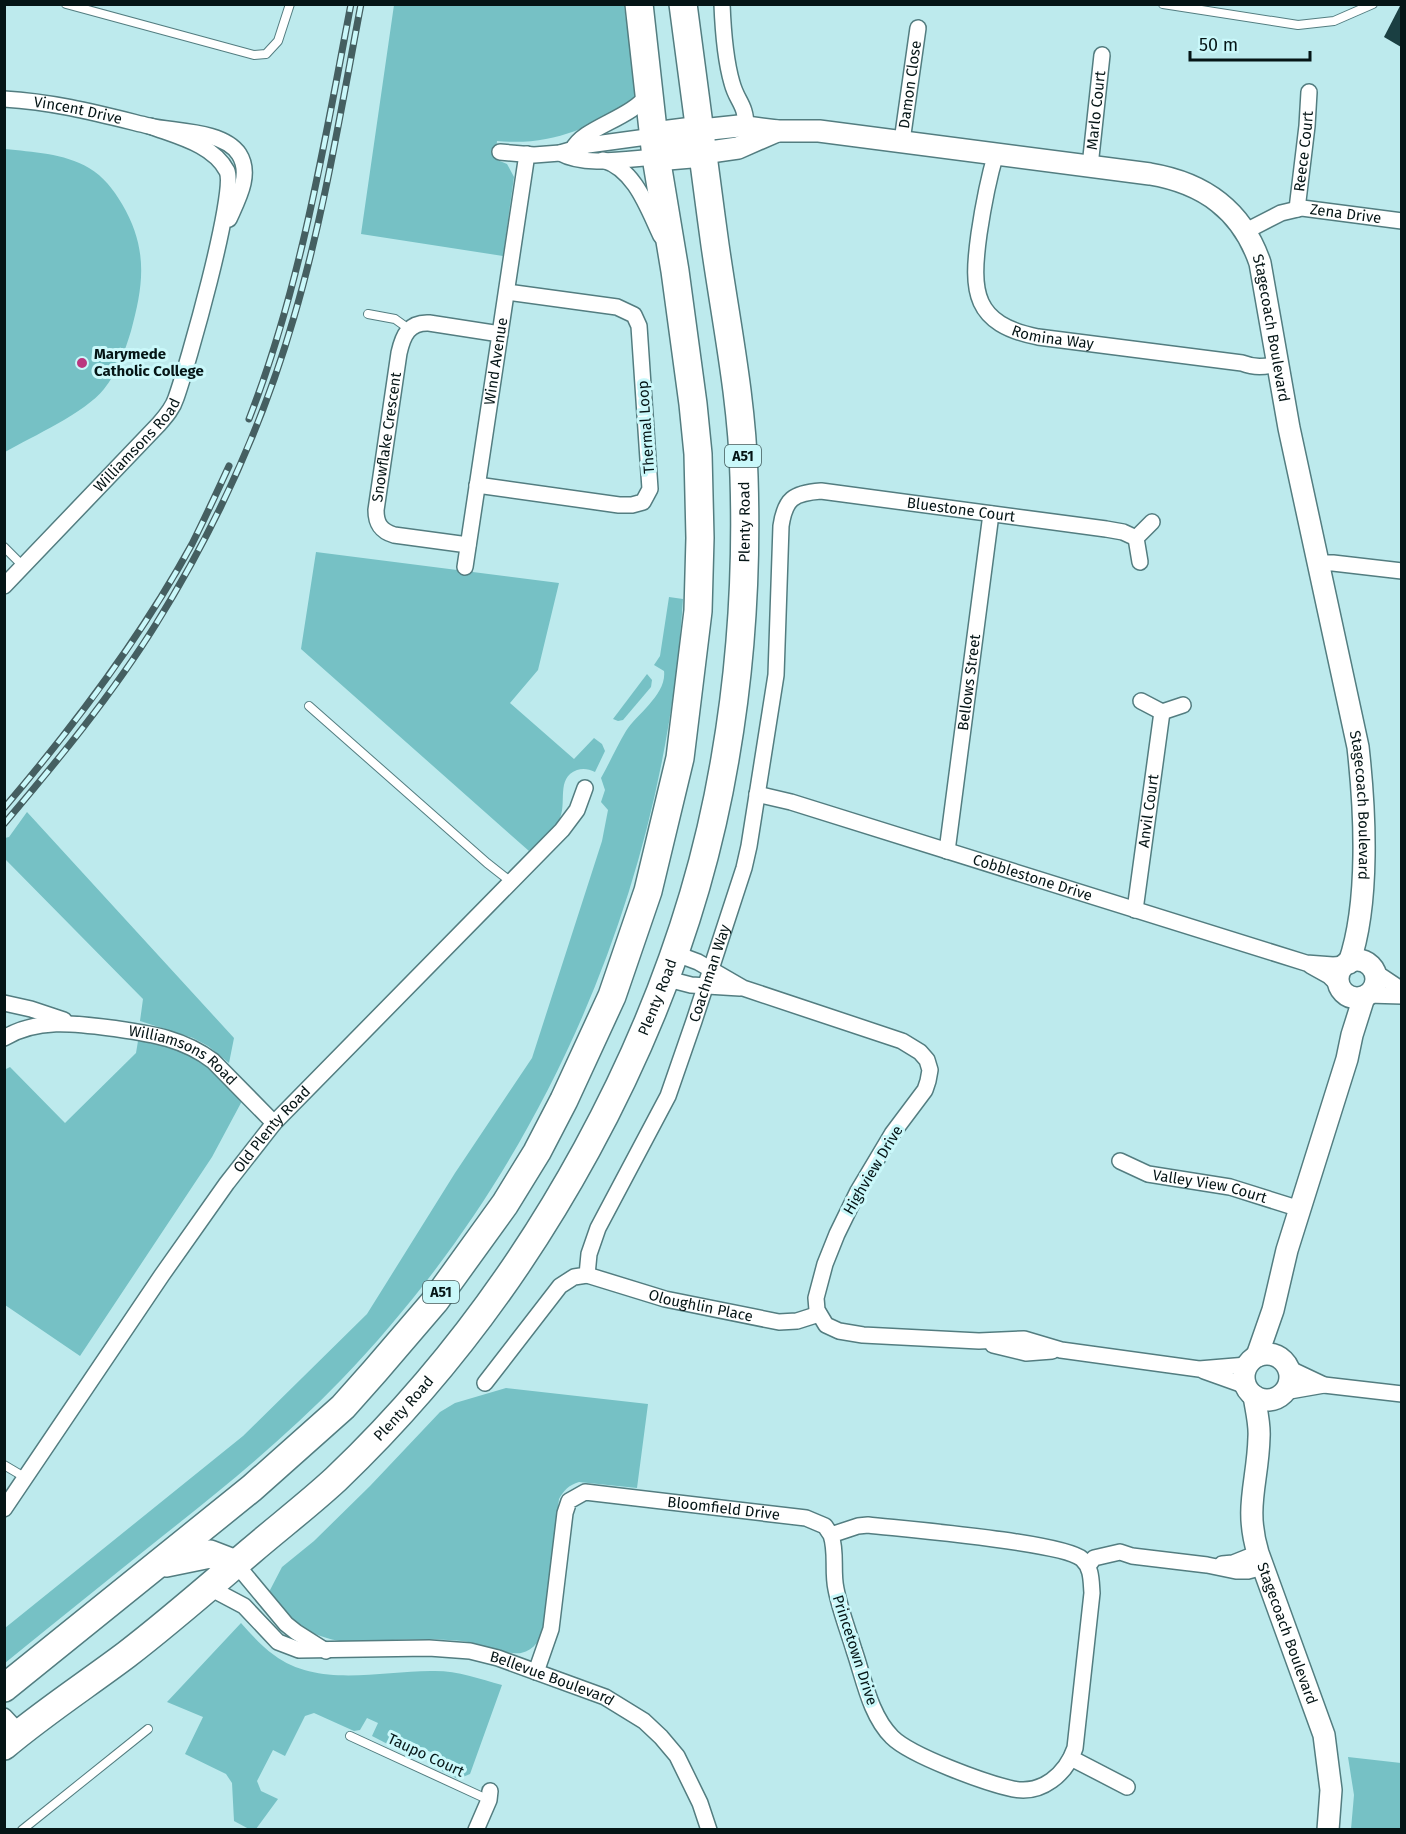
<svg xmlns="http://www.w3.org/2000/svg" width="1406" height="1834" font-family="'Fira Sans',sans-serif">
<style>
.green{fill:#76c1c5}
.building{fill:#1a3f42}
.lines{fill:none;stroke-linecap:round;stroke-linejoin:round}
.lane-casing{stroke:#537d80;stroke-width:10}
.street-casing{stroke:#537d80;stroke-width:18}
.secondary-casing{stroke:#537d80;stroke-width:24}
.highway-casing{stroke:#537d80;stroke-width:30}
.lane{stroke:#fff;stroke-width:8}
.street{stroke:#fff;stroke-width:15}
.secondary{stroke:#fff;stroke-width:21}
.highway{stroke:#fff;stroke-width:27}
.rail-casing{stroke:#455f61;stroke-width:7}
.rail{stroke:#caf8fa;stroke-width:4.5;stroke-dasharray:14;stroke-linecap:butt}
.poi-dot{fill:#ba377f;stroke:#caf8fa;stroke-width:2}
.labels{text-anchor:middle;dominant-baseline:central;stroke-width:6;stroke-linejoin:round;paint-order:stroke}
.shield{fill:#caf8fa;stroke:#40595a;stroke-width:1.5}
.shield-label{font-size:14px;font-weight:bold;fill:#051516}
.street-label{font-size:15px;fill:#051516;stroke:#caf8fa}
.poi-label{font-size:15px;font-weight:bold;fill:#051516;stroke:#caf8fa;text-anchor:start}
</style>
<rect width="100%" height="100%" fill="#bdeaed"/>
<g class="green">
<path d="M394 5H624L635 86 634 99 631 104C586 129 550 146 497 141L495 159 507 164 514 177 503 256 361 234Z"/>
<path d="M5 149C32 152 64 153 89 168 104 177 113 189 122 204 148 248 144 284 131 331 125 351 117 373 104 389 85 413 33 436 5 452Z"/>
<path d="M316 552 559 583 538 670 510 703 574 759 594 738 602 744 605 751 595 772C589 769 583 768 577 770 555 778 568 804 559 820 552 832 539 841 529 851L301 649Z"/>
<path d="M669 597 683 599C665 888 544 1169 342 1379 287 1436 226 1486 164 1535 111 1577 58 1620 5 1663V1628L243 1436 367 1314 455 1173 532 1058 602 841 608 810 601 802 605 790 601 778C610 762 617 746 626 731 637 714 667 694 664 671L654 665 660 656Z"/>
<polygon points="647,674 652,680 651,687 623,720 618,721 613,719"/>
<polygon points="27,812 234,1038 229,1063 208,1046 193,1038 140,1021 143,999 5,859 5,838 9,837"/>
<path d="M138 1041C193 1050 204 1062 242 1101L212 1157 80 1356 5 1305 4 1070 10 1067 65 1123 136 1053Z"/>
<path d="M506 1388 648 1404 637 1488 579 1482C569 1485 564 1490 559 1499L544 1626C541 1639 535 1650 521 1653 508 1655 478 1643 462 1641 424 1637 384 1641 345 1642 308 1636 291 1623 269 1592L282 1567 314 1541 370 1486 440 1412 455 1403Z"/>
<path d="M241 1623C251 1634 261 1646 274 1655 319 1689 383 1670 435 1671 458 1671 480 1679 502 1685L470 1774 458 1779 442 1771 447 1760 408 1741 401 1751 372 1736 378 1723 367 1718 360 1730 354 1731 314 1713 305 1716 285 1756 273 1750 257 1781 261 1791 278 1799 256 1829H249L234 1821 232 1783 226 1774 185 1754 203 1717 167 1702Z"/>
<polygon points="1348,1757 1401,1763 1400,1785 1402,1786 1401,1829 1351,1829 1354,1795"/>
</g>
<polygon class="building" points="1401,4 1401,47 1384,37"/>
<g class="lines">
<g class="lane-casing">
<g id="lane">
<polyline points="66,4 254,55 266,54 278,41 290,4"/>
<polyline points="1163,4 1298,25 1334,21 1373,4"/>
<polyline points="368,314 395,319 409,329"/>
<polyline points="4,547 23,566"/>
<polyline points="309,706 487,863 510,881"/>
<polyline points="4,1465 26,1478"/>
<polyline points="350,1736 489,1800"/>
<polyline points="22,1830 148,1729"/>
</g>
</g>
<g class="street-casing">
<g id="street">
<path d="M722 4C723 30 725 59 732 83 737 102 746 104 746 127"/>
<path id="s1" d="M4 99C56 102 100 114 149 126 174 132 223 130 239 154 252 174 238 199 229 219"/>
<path id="s2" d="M902 141 918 28"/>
<path d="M573 149C582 128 633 118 649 93"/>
<polyline points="500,152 534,155 560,153 588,145 654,136"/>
<path d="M560 153C585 167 627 159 656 157"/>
<path id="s3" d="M996 153C988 180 983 207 979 234 971 292 973 324 1038 337L1242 363C1255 368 1264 367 1277 364"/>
<path d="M603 160C635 169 648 209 661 236"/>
<path id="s4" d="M1090 166 1102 55"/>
<path id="s5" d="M1297 209 1307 126 1309 92"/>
<path id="s6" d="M1246 231 1281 213 1302 208 1402 221"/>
<polyline points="477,485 619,505 632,505 643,502 650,489 639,326 634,315 617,307 507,292"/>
<path id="s7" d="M468 545 394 535C381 531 376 524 376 510L399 353C403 335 409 322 429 323L500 334"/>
<polyline points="1140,562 1136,538 1152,522"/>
<polyline points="1318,563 1333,563 1402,571"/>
<path id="s8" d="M465 567 527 154"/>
<path id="s9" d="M4 586 159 424C166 416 173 408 176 398 187 367 237 193 227 171 213 144 176 136 150 126"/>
<polyline points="1141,701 1162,712 1183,705"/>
<path id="s10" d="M757 794 791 802 1306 963 1333 965 1347 964"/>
<path id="s11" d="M947 851 991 514"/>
<path id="s12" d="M1135 910 1162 712"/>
<polyline points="674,953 698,962 743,988 902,1041 920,1052 927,1060 930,1070 928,1081 925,1090 892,1134 858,1191 837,1234 825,1264 816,1298 817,1310 826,1325 839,1331 863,1335 979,1341 1024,1339 1061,1350 1199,1369 1247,1365"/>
<polyline points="1311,966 1329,976 1340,987"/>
<polyline points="1375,972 1402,990"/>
<polyline points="664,978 691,985 740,988"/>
<polyline points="1368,995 1402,996"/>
<polyline points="4,1003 31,1009 64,1020"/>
<path id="s13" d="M4 1038C39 1017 79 1024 118 1029 153 1034 184 1039 213 1061L274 1123"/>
<path id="s14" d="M1120 1161 1148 1174 1230 1187 1300 1209"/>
<path id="s15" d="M587 1275 665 1299 779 1322 797 1321 819 1314"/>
<polyline points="993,1345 1026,1353 1052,1351"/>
<polyline points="1288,1368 1324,1385 1402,1394"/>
<polyline points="1204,1371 1246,1386"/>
<path id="s16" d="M485 1383 560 1286 574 1277 587 1275 589 1254 598 1228 668 1096 694 1021 744 868 749 846 776 675 781 526C785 499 793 493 821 491L1106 529 1123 532 1136 538"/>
<polyline points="1284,1392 1324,1385"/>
<path id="s17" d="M4 1509 162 1275 227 1183 274 1123 562 830 577 810 585 788"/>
<polyline points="236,1564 286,1624 296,1632 326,1651"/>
<polyline points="1222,1564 1233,1563 1258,1553"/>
<polyline points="1088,1566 1094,1558 1120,1552 1132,1556 1207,1565 1236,1571 1248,1571 1263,1567"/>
<path id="s18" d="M210 1588 244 1606 278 1642 299 1650 429 1648 470 1651 498 1658 605 1697 644 1721 661 1737 677 1756 700 1803 709 1830"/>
<path id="s19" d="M536 1672 551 1629 565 1513 569 1501 585 1492 806 1518 825 1526 831 1535 858 1526 868 1525C903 1529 1063 1542 1082 1559 1092 1568 1091 1581 1092 1593L1075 1748C1066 1774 1042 1795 1013 1789 986 1783 911 1756 892 1737 870 1715 864 1679 854 1650 848 1630 840 1610 836 1589 832 1571 837 1553 831 1535"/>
<polyline points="4,1716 20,1733"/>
<polyline points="1071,1758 1127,1787"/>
<polyline points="476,1830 489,1800 490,1791"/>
</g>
</g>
<g class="secondary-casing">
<g id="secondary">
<path id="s20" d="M701 130 739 126 777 131H819L1150 174C1204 183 1242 210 1260 263L1289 428 1358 747C1365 809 1370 903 1349 963"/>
<polyline points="703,153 738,148 777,131"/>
<circle cx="1357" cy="979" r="19"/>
<circle cx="1267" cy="1377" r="23"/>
<polyline points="1257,1356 1273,1310 1287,1250 1347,1059 1352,1035 1364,997"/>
<path id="s21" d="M1254 1396C1256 1409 1260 1424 1259 1437 1258 1482 1244 1507 1258 1553L1324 1735 1331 1790 1328 1830"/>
</g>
</g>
<g class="highway-casing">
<g id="highway">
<polyline points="654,136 701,130"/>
<polyline points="656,157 703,153"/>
<polyline points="166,1563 210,1554 236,1564"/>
<polyline points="4,1688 252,1488 343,1407 375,1371 435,1301 505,1204 537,1152 564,1100 612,996 648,891 680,758 698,611 700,538 698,454 693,404 675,271 656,157 639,4"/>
<path id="s22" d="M4 1746C43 1713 86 1685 126 1655 169 1622 210 1586 251 1551 279 1527 309 1504 336 1479 531 1293 680 1026 725 759 741 667 747 571 744 477 742 399 726 322 715 245 704 165 694 85 683 4"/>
</g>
</g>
<use href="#lane" class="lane"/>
<use href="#street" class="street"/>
<use href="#secondary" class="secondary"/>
<use href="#highway" class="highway"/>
<g class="rail-casing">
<g id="rail">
<path d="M249 419C301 286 324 144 351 4"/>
<path d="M4 808C74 726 140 639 192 544 205 518 217 492 229 466"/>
<path d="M4 824C58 760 112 695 156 624 215 529 263 424 294 317 324 215 341 109 361 4"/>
</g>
</g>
<use href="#rail" class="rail"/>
</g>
<circle class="poi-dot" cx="82" cy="363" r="6"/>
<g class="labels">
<g class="shield">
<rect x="725" y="445" width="36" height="22" rx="4.5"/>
<rect x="423" y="1281" width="36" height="22" rx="4.5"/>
</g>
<g class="shield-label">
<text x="743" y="456">A51</text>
<text x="441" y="1292">A51</text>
</g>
<g class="street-label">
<text stroke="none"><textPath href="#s2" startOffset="57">Damon Close</textPath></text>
<text stroke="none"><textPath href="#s1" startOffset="75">Vincent Drive</textPath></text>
<text stroke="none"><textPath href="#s4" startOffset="56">Marlo Court</textPath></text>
<text stroke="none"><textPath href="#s5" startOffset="58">Reece Court</textPath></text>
<text stroke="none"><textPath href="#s6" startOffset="105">Zena Drive</textPath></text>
<text stroke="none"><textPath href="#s20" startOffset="668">Stagecoach Boulevard</textPath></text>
<text stroke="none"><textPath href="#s3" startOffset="236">Romina Way</textPath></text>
<text stroke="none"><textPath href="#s8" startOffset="208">Wind Avenue</textPath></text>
<text transform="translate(646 427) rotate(-94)">Thermal Loop</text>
<text stroke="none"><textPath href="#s7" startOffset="182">Snowflake Crescent</textPath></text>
<text stroke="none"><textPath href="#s9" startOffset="194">Williamsons Road</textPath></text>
<text stroke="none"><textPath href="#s16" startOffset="1137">Bluestone Court</textPath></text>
<text stroke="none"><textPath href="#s22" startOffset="1496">Plenty Road</textPath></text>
<text stroke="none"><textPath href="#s11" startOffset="170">Bellows Street</textPath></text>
<text stroke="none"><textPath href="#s20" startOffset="1154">Stagecoach Boulevard</textPath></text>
<text stroke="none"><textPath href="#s12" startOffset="100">Anvil Court</textPath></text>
<text stroke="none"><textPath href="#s10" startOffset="288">Cobblestone Drive</textPath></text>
<text stroke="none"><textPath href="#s16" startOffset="480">Coachman Way</textPath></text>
<text stroke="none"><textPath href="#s22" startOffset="1010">Plenty Road</textPath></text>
<text stroke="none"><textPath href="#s13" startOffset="188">Williamsons Road</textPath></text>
<text stroke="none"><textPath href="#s17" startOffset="465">Old Plenty Road</textPath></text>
<text transform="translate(873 1170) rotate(-59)">Highview Drive</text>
<text stroke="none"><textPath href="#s14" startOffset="94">Valley View Court</textPath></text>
<text stroke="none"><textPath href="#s15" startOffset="118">Oloughlin Place</textPath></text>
<text stroke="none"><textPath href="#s22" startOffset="524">Plenty Road</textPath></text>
<text stroke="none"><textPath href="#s19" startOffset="333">Bloomfield Drive</textPath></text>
<text stroke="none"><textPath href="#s21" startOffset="244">Stagecoach Boulevard</textPath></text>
<text transform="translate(855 1650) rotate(72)">Princetown Drive</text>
<text stroke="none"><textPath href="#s18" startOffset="368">Bellevue Boulevard</textPath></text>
<text transform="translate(426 1755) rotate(25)">Taupo Court</text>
</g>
<g class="poi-label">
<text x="94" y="354">Marymede<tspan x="94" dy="17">Catholic College</tspan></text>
</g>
</g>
<rect width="1406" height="1834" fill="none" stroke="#051516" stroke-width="12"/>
<path d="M1190 51v9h120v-9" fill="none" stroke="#051516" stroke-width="3"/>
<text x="1199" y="51" font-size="18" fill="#051516" stroke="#caf8fa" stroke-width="4.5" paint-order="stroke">50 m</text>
</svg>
